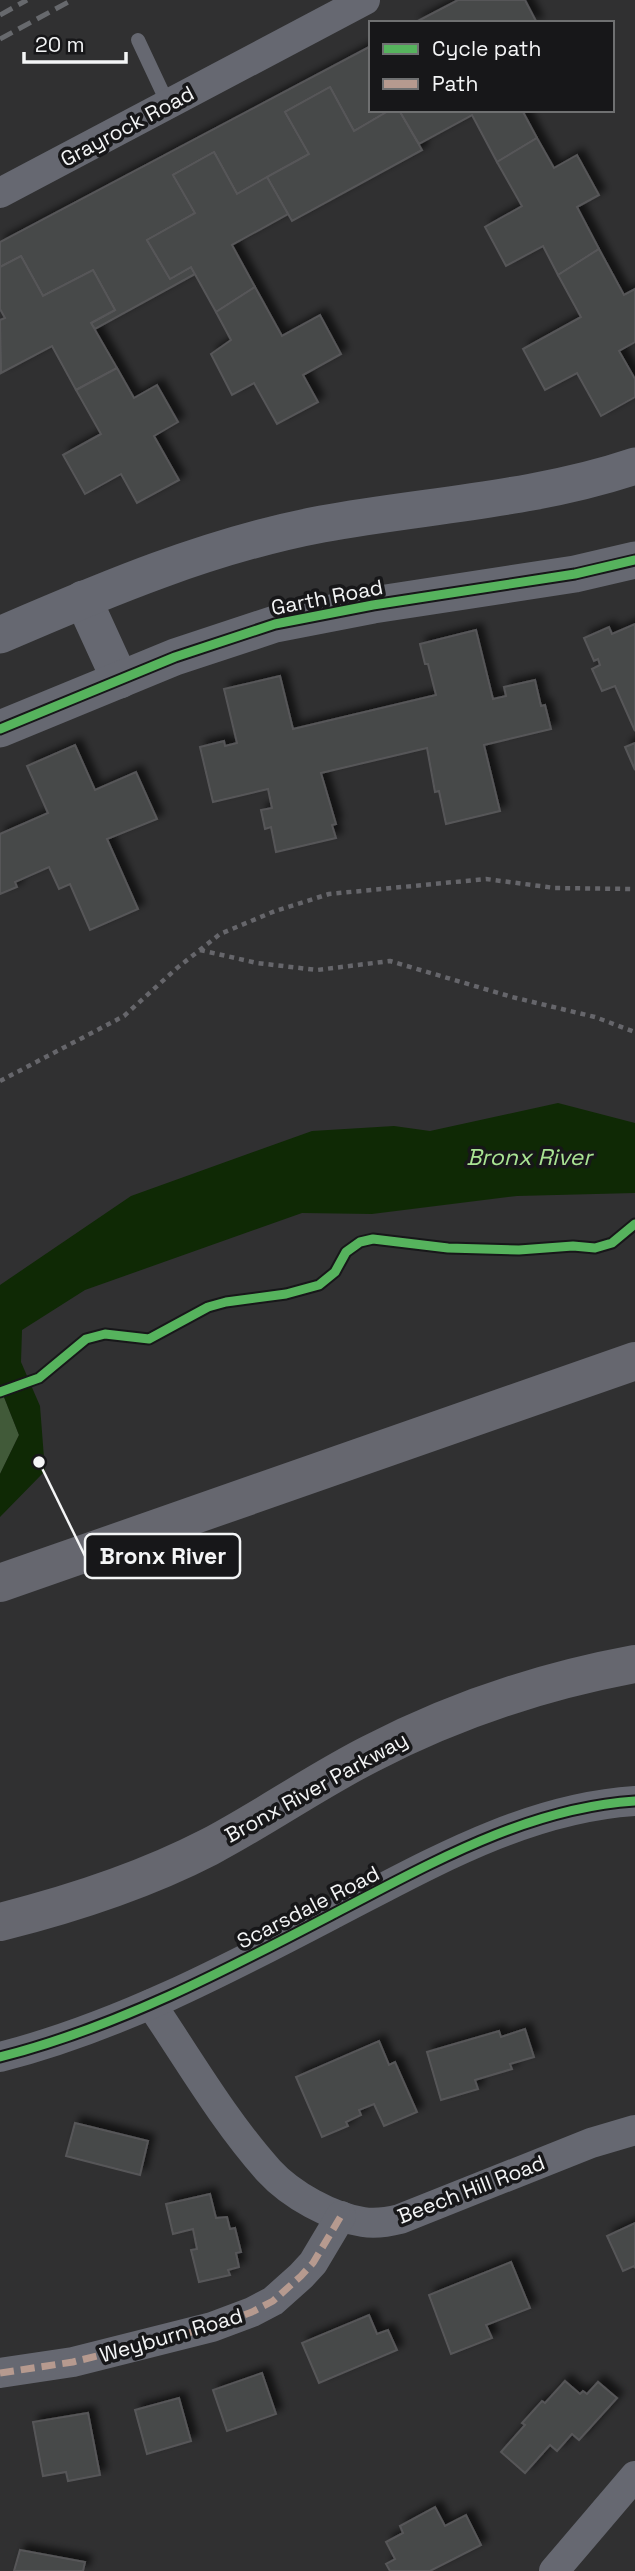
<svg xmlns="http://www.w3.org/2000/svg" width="635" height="2571" font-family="'Space Grotesk',sans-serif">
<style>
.green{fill:#415a39}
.water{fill:#0f2905}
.building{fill:#474849;stroke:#575759;stroke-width:2;filter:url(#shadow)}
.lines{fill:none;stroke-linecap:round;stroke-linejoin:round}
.path{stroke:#66666b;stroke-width:4.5;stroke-dasharray:5 5;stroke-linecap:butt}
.service{stroke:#666871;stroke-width:14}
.minor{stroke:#666871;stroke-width:30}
.tertiary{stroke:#666871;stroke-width:37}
.trunk{stroke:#66676f;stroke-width:38}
.rail{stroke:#67696d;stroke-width:5;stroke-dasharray:14 7;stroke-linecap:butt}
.quiet{stroke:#b69a8f;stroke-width:7;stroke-dasharray:14 7;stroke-linecap:butt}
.cycleway-casing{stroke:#171719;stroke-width:13}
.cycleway{stroke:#56b35d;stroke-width:9}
.labels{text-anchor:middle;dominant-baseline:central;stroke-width:7;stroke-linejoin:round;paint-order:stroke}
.street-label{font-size:21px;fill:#f4f5f6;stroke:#171719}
.water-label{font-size:23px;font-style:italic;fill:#a9e393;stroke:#171719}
.leader{fill:none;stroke:#f4f5f6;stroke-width:2.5}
.callout-dot{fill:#f4f5f6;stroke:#171719;stroke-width:2.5}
.callout{fill:#171719;stroke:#f4f5f6;stroke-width:2.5}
.callout-label{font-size:23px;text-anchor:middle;font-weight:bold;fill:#f4f5f6}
</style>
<defs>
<filter id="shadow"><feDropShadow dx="6" dy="-6" stdDeviation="3.5" flood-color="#0009"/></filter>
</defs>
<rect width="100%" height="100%" fill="#303031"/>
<polygon class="green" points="0,1387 19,1435 0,1474"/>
<polygon class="water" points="558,1103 635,1123 635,1193 517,1196 372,1214 302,1213 85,1290 22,1330 21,1362 40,1406 45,1471 0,1517 0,1474 19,1435 0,1387 0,1285 131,1196 312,1131 394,1126 430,1131"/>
<g class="building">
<polygon points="458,0 525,0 537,23 414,23"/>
<polygon points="371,46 371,110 390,110 354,131 330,87 285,112 309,154 237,194 214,152 173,175 195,213 147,240 170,279 191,267 195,274 95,329 91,323 115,310 93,270 43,296 21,256 0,267 0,242"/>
<polygon points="330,87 354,131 390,110 399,110 422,150 292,221 267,177 309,154 285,112"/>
<polygon points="399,110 522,110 537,138 497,162 472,115 419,144"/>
<polygon points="537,138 554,168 577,155 599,195 577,207 599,249 558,275 543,246 506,266 485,227 522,206 497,162"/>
<polygon points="214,152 237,194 267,177 288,214 232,245 255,287 216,312 191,267 170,279 147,240 195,213 173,175"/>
<polygon points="599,249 624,295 635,289 635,342 619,351 635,379 635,397 601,416 577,373 545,390 523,349 581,317 558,275"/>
<polygon points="21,256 43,296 93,270 115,310 91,323 117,368 76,390 52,346 1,373 0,320 5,318 0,309 0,267"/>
<polygon points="255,287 282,336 320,315 341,354 303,375 318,402 277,424 254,383 232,395 211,354 231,340 216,312"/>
<polygon points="117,368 134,398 157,385 178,422 154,436 179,480 137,503 121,474 85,494 63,455 101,434 76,390"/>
<polygon points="635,624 635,731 615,686 602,691 592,669 600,665 598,659 594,661 584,638 609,627 612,634"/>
<polygon points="476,630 493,699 506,696 504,687 535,680 541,706 545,705 551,729 484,745 500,811 446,824 439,791 435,792 427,748 321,773 336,824 332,825 336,838 276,852 271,827 265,829 261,810 272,808 268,789 213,802 200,747 224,741 225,746 237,743 224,689 280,676 293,729 436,695 428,664 425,664 420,644"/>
<polygon points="635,743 635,770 625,747"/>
<polygon points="75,745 95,790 136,772 157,819 107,839 138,909 90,930 70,884 59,889 49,867 15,882 17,887 0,894 0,834 48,813 27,766"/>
<polygon points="525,2029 534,2057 510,2064 512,2069 475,2080 478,2089 441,2100 427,2052 499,2031 501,2037"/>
<polygon points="379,2041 389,2065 395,2062 417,2112 384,2126 374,2104 359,2110 361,2115 346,2122 348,2126 322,2137 296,2077"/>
<polygon points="75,2123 148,2141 140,2175 66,2156"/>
<polygon points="210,2194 216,2218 227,2217 230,2229 235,2228 241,2252 236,2253 239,2267 228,2270 230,2275 199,2282 191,2250 197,2249 193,2229 173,2234 166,2204"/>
<polygon points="635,2223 635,2268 634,2266 623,2271 607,2236"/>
<polygon points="511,2262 530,2308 486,2325 492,2338 451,2354 429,2295"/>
<polygon points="369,2315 377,2334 388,2330 397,2350 319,2383 302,2343"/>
<polygon points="262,2373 276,2414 227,2431 213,2390"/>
<polygon points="565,2381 580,2394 583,2391 587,2394 598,2382 617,2398 579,2440 572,2434 557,2451 550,2445 525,2473 501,2452 525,2425 522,2423 542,2401 545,2403"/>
<polygon points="179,2398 191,2441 147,2454 135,2410"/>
<polygon points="88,2413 100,2475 68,2481 66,2472 43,2476 33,2422"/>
<polygon points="435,2507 445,2526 466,2515 481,2545 430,2571 390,2571 386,2564 395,2559 386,2542 403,2533 400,2526"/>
<polygon points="20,2550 85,2562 83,2571 14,2571"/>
</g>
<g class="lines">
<g class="path">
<polyline points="200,950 257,963 317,970 390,961 512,997 595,1017 635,1032"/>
<polyline points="0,1081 124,1016 177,968 220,934 275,911 329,894 486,879 555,888 635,889"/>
</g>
<polyline class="service" points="138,40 168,104"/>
<g class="minor">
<polyline points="0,193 365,0"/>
<path d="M151 2004C189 2060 224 2121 269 2171 291 2195 331 2217 363 2222 376 2224 388 2222 400 2219L591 2143 635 2130"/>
<path d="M0 2057C118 2027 228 1969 335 1913 430 1864 526 1808 635 1801"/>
<polyline points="0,2373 73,2362 212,2327 252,2312 273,2301 301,2276 313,2263 341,2216"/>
<polyline points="554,2571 635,2476"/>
</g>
<g class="tertiary">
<polyline points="83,599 120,680"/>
<path d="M0 635C104 590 210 545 322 524 426 505 534 500 635 466"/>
<polyline points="0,729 175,657 275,624 373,605 575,574 635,560"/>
</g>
<g class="trunk">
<polyline points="0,1583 635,1361"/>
<path d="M0 1922C72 1904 143 1881 209 1847 264 1818 315 1782 370 1754 453 1711 543 1681 635 1664"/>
</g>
<g class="rail">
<polyline points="0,15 27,0"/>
<polyline points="0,39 72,0"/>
</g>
<polyline class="quiet" points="0,2373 73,2362 212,2327 252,2312 273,2301 301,2276 313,2263 341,2216"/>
<g class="cycleway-casing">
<g id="cycleway">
<polyline points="0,729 175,657 275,624 373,605 575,574 635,560"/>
<polyline points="0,1392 39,1378 86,1339 105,1334 149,1339 208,1307 226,1302 286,1294 319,1285 335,1272 346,1252 360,1242 373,1239 448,1248 519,1250 573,1246 595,1248 612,1243 635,1224"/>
<path d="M0 2057C118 2027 228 1969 335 1913 430 1864 526 1808 635 1801"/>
</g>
</g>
<use href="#cycleway" class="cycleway"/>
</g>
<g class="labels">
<g class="street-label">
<text transform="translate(127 126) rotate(-28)">Grayrock Road</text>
<text transform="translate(327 597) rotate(-11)">Garth Road</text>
<text transform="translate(316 1787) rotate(-29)">Bronx River Parkway</text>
<text transform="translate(308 1907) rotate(-27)">Scarsdale Road</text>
<text transform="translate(471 2189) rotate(-21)">Beech Hill Road</text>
<text transform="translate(171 2335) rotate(-16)">Weyburn Road</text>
</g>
<g class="water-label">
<text x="529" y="1157">Bronx River</text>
</g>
</g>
<path class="leader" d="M39 1462L85 1556"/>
<circle class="callout-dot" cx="39" cy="1462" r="7"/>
<rect class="callout" x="85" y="1534" width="155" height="44" rx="7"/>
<g class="callout-label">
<text x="163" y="1564">Bronx River</text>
</g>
<rect x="369" y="21" width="245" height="91" fill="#171719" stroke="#6f7071" stroke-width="2"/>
<rect x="383" y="44" width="35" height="10" fill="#56b35d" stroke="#6f7071" stroke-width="2"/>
<text x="432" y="56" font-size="21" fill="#f4f5f6">Cycle path</text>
<rect x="383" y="79" width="35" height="10" fill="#b69a8f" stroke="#6f7071" stroke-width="2"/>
<text x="432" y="91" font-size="21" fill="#f4f5f6">Path</text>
<path d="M24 52v10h102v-10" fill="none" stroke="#f4f5f6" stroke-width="3.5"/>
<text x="35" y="52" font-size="21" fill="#f4f5f6" stroke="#171719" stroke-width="5" paint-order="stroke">20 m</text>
</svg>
